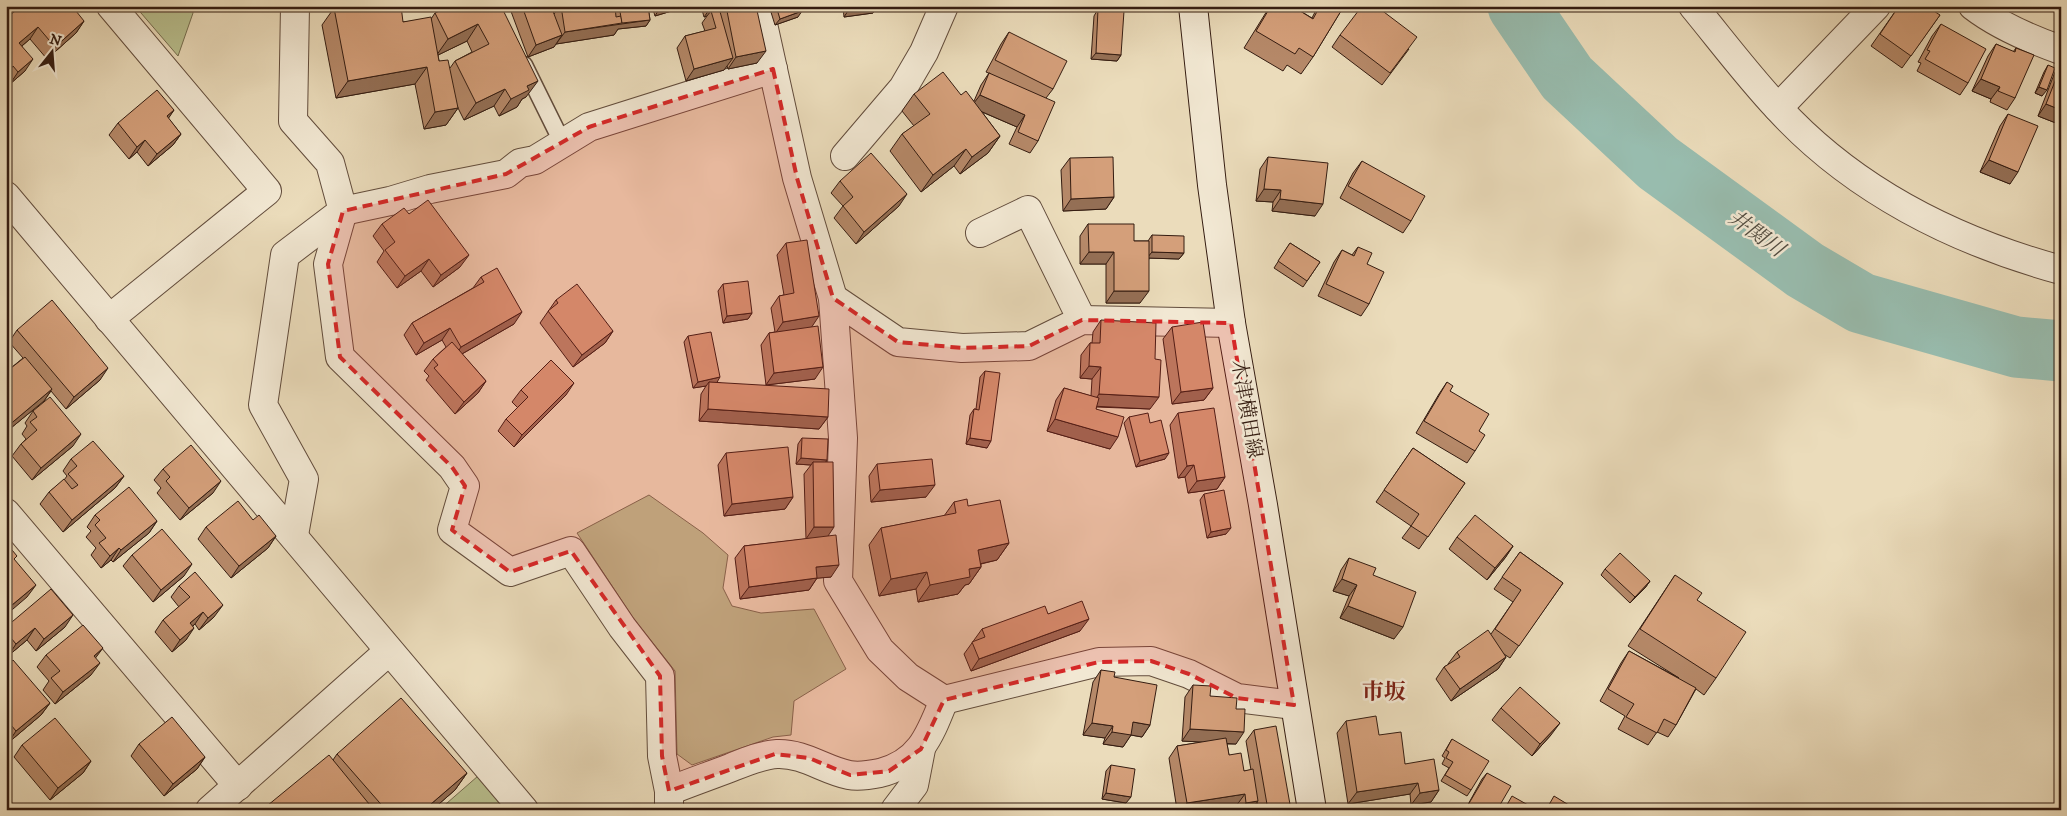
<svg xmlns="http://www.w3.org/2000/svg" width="2067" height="816" font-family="'IM FELL DW Pica','Noto Serif JP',serif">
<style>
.green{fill:#b9c08f;stroke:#766e50}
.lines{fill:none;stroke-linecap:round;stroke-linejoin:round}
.river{stroke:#98bcae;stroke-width:61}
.service-casing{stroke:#624c3c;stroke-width:19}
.minor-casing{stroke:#624c3c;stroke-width:30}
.tertiary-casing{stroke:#624c3c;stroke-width:30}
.secondary-casing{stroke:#341c11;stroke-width:30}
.service{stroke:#f2e8d3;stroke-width:16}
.minor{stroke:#f2e8d3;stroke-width:28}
.tertiary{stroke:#f2e8d3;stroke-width:28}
.secondary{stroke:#f2e8d3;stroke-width:28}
.wall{fill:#b68969;stroke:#341c11;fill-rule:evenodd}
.shaded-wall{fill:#946f55;stroke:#341c11}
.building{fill:#d49f7a;stroke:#341c11}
.marked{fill:#d62828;fill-opacity:0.2;stroke:#d62828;stroke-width:4;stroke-dasharray:10 6;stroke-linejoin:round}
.labels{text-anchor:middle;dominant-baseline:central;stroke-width:5;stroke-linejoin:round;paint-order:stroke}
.street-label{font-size:20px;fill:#341c11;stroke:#f2e8d3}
.water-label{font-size:21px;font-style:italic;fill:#524c40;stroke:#f2e8d3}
.quarter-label{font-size:22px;font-weight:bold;fill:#7a1f14;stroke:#f2e8d3}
</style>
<rect width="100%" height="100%" fill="#ebdcbb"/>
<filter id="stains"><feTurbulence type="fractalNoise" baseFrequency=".004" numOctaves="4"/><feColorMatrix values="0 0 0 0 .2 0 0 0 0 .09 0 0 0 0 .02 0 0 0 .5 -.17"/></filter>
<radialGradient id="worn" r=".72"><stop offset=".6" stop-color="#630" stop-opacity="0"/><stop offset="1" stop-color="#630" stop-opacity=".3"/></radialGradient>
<g class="green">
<polygon points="135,6 192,6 193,13 178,56"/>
<polygon points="649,495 703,533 728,555 723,588 732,606 761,613 814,609 846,669 794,701 791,735 773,737 692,765 677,754 675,671 634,619 577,533"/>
<polygon points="478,776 506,810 439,810"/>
</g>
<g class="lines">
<polyline class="river" points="1518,6 1567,78 1658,163 1805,270 1861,303 2016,347 2061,351"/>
<g class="service-casing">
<polyline id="service" points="524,65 563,144"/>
</g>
<g class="minor-casing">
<g id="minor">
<polyline points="295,6 293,121 330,163 343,211 328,264 340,357 452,467 465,486 452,530 510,572 571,551 622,627 660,676 662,756 669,791"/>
<polyline points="759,6 797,178 833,298 843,438 838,581 880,650 908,677 944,700 1099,662 1151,661 1189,674 1237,698 1294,705"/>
<path d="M1973 6C1999 26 2030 39 2061 50"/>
<polyline points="1778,108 1876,6"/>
<polyline points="845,156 903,88 924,52 944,6"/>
<polyline points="6,196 524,810"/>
<polyline points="980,233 1028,210 1082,320"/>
<polyline points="833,298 898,342 962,348 1029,346 1082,320 1231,323"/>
<polyline points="109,319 267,191 111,6"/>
<polyline points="6,513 238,786"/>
<polyline points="294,535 304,479 263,405 285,255 343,211 390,201 430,189 506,174 520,163 535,160 589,127 773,69"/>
<path d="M669 808V791C689 783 709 776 730 768 745 762 761 755 777 754 804 753 824 770 849 775 859 777 870 775 880 773 920 763 930 735 944 700"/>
<polyline points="210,810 389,651"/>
<polyline points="895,810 914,785 921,749"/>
</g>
</g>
<g class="tertiary-casing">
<path id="tertiary" d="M1693 6C1721 40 1748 76 1778 108 1853 190 1955 241 2061 270"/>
</g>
<g class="secondary-casing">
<polyline id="secondary" points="1193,6 1212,185 1231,323 1263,505 1312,810"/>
</g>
<use href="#service" class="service"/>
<use href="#minor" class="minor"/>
<use href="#tertiary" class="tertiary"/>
<use href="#secondary" class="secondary"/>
</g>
<g class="wall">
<polygon points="6,6 15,6 6,14"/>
<path d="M501 6 526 97 522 99 517 107 499 116 494 106 464 120 457 106 458 108 446 125 424 129 415 84 336 98 322 25 334 8 373 11 403 22 431 19 435 13ZM467 41 472 52 455 61 450 68 439 61 438 55Z"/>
<polygon points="509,6 551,6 554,14 559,6 648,6 650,20 646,26 618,29 614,35 556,44 556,43 554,47 528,57"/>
<polygon points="652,6 688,6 655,16"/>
<polygon points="701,6 756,6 757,63 728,69 727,66 724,70 686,81 677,48 685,36 705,31 702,23 707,16 704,17"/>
<polygon points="772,6 776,6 798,17 775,25 770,9"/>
<polygon points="843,6 877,6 873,13 844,17"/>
<polygon points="1270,6 1292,6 1312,18 1318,6 1344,6 1313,57 1301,74 1287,65 1283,71 1244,48"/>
<polygon points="1899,6 1940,15 1902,68 1871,46"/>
<polygon points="1098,9 1121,55 1117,61 1091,59 1094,16"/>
<polygon points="6,19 84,21 76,33 47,59 30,39 22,46 25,71 10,84 6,80"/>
<polygon points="1941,24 1968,83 1960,95 1917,71 1921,63 1918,62 1932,36"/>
<polygon points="1009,32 1053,89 1046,98 1038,141 1030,153 1009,144 1017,127 982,112 1000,136 988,153 960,174 954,166 921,192 890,151 902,134 914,126 902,111 914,94 961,95 974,101 981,85 989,73 991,74 986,72 1001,44"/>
<polygon points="1340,35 1409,49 1382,85 1332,47"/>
<polygon points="1996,44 2013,52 2016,48 2015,98 2007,110 1990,102 1991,99 1972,91 1988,56"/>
<polygon points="2061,63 2061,125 2038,116 2055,72"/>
<polygon points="2048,65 2042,96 2035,93 2044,72"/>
<polygon points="174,110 168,118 181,134 173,145 148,166 137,152 129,159 109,135 118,123"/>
<polygon points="2008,114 2010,184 1980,172 2000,126"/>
<polygon points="1268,157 1315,216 1272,211 1273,202 1256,201 1260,169"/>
<polygon points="1070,158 1114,197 1106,209 1063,211 1061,170"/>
<polygon points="1362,161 1411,221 1403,233 1340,198 1353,173"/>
<polygon points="840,181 899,206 856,244 834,218 843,206 831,193"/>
<polygon points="409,214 460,267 433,287 421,271 397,288 377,262 384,251 373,236 382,224"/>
<polygon points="1088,224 1134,241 1148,241 1152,235 1184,253 1179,259 1149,258 1140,303 1106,303 1106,264 1080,264 1080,236"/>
<polygon points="786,243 811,327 815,379 766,385 761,345 769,333 775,332 771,308 779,296 784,295 777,255"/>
<polygon points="1290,243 1320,262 1303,287 1274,268"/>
<polygon points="1358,247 1367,264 1369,304 1361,316 1318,296 1334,262 1342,250 1352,255"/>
<polygon points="481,277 514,324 462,354 486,381 478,393 455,414 426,380 429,376 424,371 433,359 446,347 442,340 416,355 404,335 412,323 473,288"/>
<polygon points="723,284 752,313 748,319 723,323 718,291"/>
<polygon points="556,300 613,331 605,343 573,367 540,323"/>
<polygon points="1101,320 1150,409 1096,407 1096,409 1110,449 1047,431 1056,400 1064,388 1091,396 1092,379 1080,378 1081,355 1090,343 1092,343 1093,332"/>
<polygon points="1172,327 1213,388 1204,400 1172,404 1163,339"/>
<polygon points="17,330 100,380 66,409 51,391 44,401 6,432 6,372 23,358 9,342"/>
<polygon points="688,336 717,382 828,417 819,429 699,421 701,394 706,386 693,388 684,342"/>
<polygon points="985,371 987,448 966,444 970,415 974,409 976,409 980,377"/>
<polygon points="1447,382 1450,391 1479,431 1475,451 1467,463 1416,433 1439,394"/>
<polygon points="521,390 566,395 514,447 498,431 506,419 518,408 512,402"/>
<polygon points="33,411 73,446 32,480 12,456 21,444 26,439 22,434 27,426 25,423"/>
<polygon points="1178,413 1225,477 1217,489 1188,493 1185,477 1178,478 1170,425"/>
<polygon points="1129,417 1150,423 1165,459 1136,467 1124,423"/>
<polygon points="802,438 827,460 826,462 828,536 831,577 817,578 809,590 740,599 735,558 744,546 806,539 804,474 811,465 796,464 798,444"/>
<polygon points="1413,448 1465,483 1419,549 1402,538 1411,526 1376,502"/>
<polygon points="726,453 793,497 785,509 724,516 718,465"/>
<polygon points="71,459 124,476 115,488 63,532 40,504 49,492 64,480 67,476 63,471"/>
<polygon points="877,464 926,497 871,502 869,476"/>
<polygon points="163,469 213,493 180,520 157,493 161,488 154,480"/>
<polygon points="1204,494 1226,534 1207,538 1200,500"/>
<polygon points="954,502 968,506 1009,543 997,560 981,564 981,567 969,584 965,585 958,594 918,602 916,589 879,596 869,545 881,528 944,516"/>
<polygon points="95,515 157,521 149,533 113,562 111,560 101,568 91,555 96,548 86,537 91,531 87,527"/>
<polygon points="253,520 276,536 268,548 231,578 198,539 206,527"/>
<polygon points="1457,537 1513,546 1505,558 1487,580 1449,549"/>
<polygon points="1520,552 1563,583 1510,658 1504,654 1506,657 1498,669 1451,701 1436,679 1444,667 1449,664 1448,664 1457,652 1491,634 1513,602 1494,589"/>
<polygon points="132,555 184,576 153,602 123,566"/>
<polygon points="1349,558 1394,639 1340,618 1349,596 1333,591 1341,570"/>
<polygon points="1605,569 1650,581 1645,588 1630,603 1601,575"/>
<polygon points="1675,575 1697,600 1716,678 1704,695 1696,689 1676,725 1668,737 1657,732 1648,745 1618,729 1625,716 1600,701 1621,663 1629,651 1679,678 1628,646"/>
<polygon points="179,586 214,617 199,630 195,624 193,626 186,640 172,652 155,632 163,620 179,607 171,597"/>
<polygon points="1048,614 1080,631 971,671 964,654 982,629"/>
<polygon points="6,627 65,627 36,651 27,640 8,656 6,654"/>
<polygon points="46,655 91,675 55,704 43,690 49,681 37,667"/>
<polygon points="6,666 50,703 41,715 8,743 6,741"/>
<polygon points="1101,670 1114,677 1150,725 1142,737 1131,735 1123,747 1103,744 1105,738 1083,735 1093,682"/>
<polygon points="1193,685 1210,696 1236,709 1236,744 1227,744 1229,755 1244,771 1251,770 1246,741 1254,730 1291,810 1258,810 1257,802 1251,810 1237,810 1236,806 1213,810 1177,810 1169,758 1177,746 1203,742 1182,741 1185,697"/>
<polygon points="1501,708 1551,735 1532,756 1492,720"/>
<polygon points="1346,721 1379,735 1405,764 1439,790 1431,802 1411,805 1410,794 1348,804 1337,733"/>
<polygon points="1452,739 1471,790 1467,796 1441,781 1449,768 1442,764 1445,758 1442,756"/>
<polygon points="139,744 205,757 197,769 164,796 131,756"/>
<polygon points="22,745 91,761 83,773 50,800 14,757"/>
<polygon points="337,754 467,773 455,790 432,810 262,810 333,760"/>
<polygon points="1111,765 1126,803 1102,799 1106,771"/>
<polygon points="1487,773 1497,810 1465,810 1482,779"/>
</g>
<g class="shaded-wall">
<polygon points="11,6 15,6 6,14 6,13"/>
<polygon points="614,6 619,6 611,17"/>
<polygon points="661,6 688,6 655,16"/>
<polygon points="712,6 724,6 719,13 711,11 707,16 704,17"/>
<polygon points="851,6 877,6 873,13 844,17"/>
<polygon points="802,11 798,17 775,25 780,19"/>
<polygon points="650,20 646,26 618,29 614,35 556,44 565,32"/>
<polygon points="84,21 76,33 47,59 55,47"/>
<polygon points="478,24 467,41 436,56 448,39"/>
<polygon points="38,27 30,39 11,55 19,43"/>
<polygon points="562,35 554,47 528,57 536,45"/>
<polygon points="766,51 757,63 728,69 736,57"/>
<polygon points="1096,53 1121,55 1117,61 1091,59"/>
<polygon points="733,58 724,70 686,81 694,69"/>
<polygon points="33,59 25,71 10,84 18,72"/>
<polygon points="13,66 6,76 6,72"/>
<polygon points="427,67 415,84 336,98 348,81"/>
<polygon points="1981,79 2000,87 1991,99 1972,91"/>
<polygon points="538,81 526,97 522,99 517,107 499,116 511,99 527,86"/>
<polygon points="2039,87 2047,90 2042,96 2035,93"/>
<polygon points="505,89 494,106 464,120 476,103"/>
<polygon points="980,95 1025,115 1017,127 971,107"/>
<polygon points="2046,104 2061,110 2061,125 2038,116"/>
<polygon points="458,108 446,125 424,129 435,112"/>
<polygon points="174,110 166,122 167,116"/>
<polygon points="181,134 173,145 148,166 157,154"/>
<polygon points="1000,136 988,153 960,174 972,157"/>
<polygon points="145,140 137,152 129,159 137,147"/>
<polygon points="966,149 954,166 921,192 933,175"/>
<polygon points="1989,160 2018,172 2010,184 1980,172"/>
<polygon points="1264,189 1281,190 1273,202 1256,201"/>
<polygon points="907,194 899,206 856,244 864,232"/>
<polygon points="1114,197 1106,209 1063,211 1071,199"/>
<polygon points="1280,199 1323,204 1315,216 1272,211"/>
<polygon points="1089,252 1114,252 1106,264 1080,264"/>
<polygon points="1152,252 1184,253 1179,259 1147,258"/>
<polygon points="469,255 460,267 433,287 441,275"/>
<polygon points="429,259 421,271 397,288 405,276"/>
<polygon points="1114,291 1149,291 1140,303 1106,303"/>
<polygon points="522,312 514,324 453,359 461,347"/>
<polygon points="752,313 748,319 723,323 727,316"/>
<polygon points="819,316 811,328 775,334 783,322"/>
<polygon points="450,328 442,340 416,355 424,343"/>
<polygon points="613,331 605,343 573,367 582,355"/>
<polygon points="1089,366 1101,367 1092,379 1080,378"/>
<polygon points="823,367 815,379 766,385 774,373"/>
<polygon points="108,368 100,380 66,409 74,397"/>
<polygon points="720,377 716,384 709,382 706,386 693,388 698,382"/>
<polygon points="486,381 478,393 455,414 464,402"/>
<polygon points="574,383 566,395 514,447 522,435"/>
<polygon points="1213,388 1204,400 1172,404 1181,392"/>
<polygon points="52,389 44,401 6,432 6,428 8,426"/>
<polygon points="1099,394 1159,397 1150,409 1091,406"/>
<polygon points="708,409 828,417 819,429 699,421"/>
<polygon points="1055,419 1118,437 1110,449 1047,431"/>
<polygon points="81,434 73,446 32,480 41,468"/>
<polygon points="970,438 991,441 987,448 966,444"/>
<polygon points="1169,453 1165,459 1136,467 1140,461"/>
<polygon points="801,458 827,460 823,466 813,462 811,465 796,464"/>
<polygon points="1194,465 1185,477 1178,478 1187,466"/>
<polygon points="124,476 115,488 63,532 72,520"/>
<polygon points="1225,477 1217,489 1188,493 1197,481"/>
<polygon points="221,481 213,493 180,520 189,508"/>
<polygon points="935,485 926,497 871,502 880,490"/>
<polygon points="793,497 785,509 724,516 732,504"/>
<polygon points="157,521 149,533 113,562 121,550"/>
<polygon points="814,527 834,527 826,539 806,539"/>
<polygon points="1231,528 1226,534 1207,538 1211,532"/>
<polygon points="276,536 268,548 231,578 239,566"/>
<polygon points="1009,543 997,560 966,567 978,550"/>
<polygon points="1513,546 1505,558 1487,580 1495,568"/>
<polygon points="119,548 111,560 101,568 110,556"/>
<polygon points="192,564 184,576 153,602 161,590"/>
<polygon points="839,565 831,577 808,579 816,567"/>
<polygon points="981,567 969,584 965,585 958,594 918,602 930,585 969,569"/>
<polygon points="927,572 916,589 879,596 891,579"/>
<polygon points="817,578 809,590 740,599 749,587"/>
<polygon points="1342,579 1357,585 1349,596 1333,591"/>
<polygon points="1650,581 1645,588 1630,603 1635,597"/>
<polygon points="36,585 27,597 6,615 6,610"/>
<polygon points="223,605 214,617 199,630 208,618"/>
<polygon points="1348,606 1403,627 1394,639 1340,618"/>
<polygon points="203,612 195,624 182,635 190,623"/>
<polygon points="73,615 65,627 36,651 44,639"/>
<polygon points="1089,619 1080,631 971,671 979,659"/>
<polygon points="35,628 27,640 8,656 16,644"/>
<polygon points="194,628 186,640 172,652 180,640"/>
<polygon points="103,648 94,660 94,656"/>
<polygon points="1506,657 1498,669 1451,701 1460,689"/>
<polygon points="100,663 91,675 55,704 63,692"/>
<polygon points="50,703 41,715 8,743 16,731"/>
<polygon points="1133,722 1150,725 1142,737 1131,735 1123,747 1103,744 1112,732"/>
<polygon points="1092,723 1113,726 1105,738 1083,735"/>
<polygon points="1560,723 1551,735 1532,756 1540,744"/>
<polygon points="1190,729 1244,732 1236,744 1182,741"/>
<polygon points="205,757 197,769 164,796 173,784"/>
<polygon points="91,761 83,773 50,800 58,788"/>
<polygon points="467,773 455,790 432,810 424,810"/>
<polygon points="1418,783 1410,794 1348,804 1357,792"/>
<polygon points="1439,790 1431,802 1411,805 1420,793"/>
<polygon points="1106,793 1131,797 1126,803 1102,799"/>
<polygon points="1245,794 1236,806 1213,810 1182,810 1187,803"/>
<polygon points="1258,801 1251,810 1241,810 1246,803"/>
</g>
<g class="building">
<polygon points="21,6 72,6 84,21 55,47 38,27 19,43 33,59 18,72 13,66 6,72 6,19"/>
<polygon points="345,6 372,6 373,11 395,6 401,6 403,22 431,17 439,61 448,60 458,108 435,112 427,67 348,81 334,8"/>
<polygon points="450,6 501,6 538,81 527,86 529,90 511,99 505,89 476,103 455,61 489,44 478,24 448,39 435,13"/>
<polygon points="522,6 551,6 562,35 536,45"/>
<polygon points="561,6 615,6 616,17 621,16 622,23 565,32"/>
<polygon points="619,6 648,6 650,20 622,23"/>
<polygon points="726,6 756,6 766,51 736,57"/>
<polygon points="776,6 801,6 802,11 780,19"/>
<polygon points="1271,6 1292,6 1313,19 1320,6 1344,6 1313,57 1299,48 1295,54 1256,31"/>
<polygon points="1362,6 1376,6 1417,37 1390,73 1340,35"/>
<polygon points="1899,6 1926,6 1940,15 1911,56 1880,34"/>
<polygon points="719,8 733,58 694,69 685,36 716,28 711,11"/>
<polygon points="1098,9 1124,11 1121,55 1096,53"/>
<polygon points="1941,24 1986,49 1968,83 1925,59 1930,51 1927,50"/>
<polygon points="1009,32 1067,61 1053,89 995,60"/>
<polygon points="1996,44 2015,52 2016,48 2034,55 2015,98 1998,91 2000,87 1981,79"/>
<polygon points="2048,65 2055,68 2047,90 2039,87"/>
<polygon points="2061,66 2061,110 2046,104"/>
<polygon points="943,72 961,95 966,91 1000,136 972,157 966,149 933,175 902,134 930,114 914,94"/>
<polygon points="989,73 1055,102 1038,141 1018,132 1025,115 980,95"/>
<polygon points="157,90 174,110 167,116 181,134 157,154 145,140 137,147 118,123"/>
<polygon points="2008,114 2038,126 2018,172 1989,160"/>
<polygon points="871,153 907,194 864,232 843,206 853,197 840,181"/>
<polygon points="1113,157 1114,197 1071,199 1070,158"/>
<polygon points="1268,157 1328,163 1323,204 1280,199 1281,190 1264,189"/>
<polygon points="1362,161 1425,196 1411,221 1348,186"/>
<polygon points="428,200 469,255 441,275 429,259 405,276 385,250 395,242 382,224 404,208 409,214"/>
<polygon points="1088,224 1134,224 1134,241 1149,241 1149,291 1114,291 1114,252 1089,252"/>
<polygon points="1152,235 1184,236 1184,253 1152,252"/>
<polygon points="807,240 819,316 783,322 779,296 794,293 786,243"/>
<polygon points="1290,243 1320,262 1307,281 1278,261"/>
<polygon points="1358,247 1372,253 1367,264 1384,272 1369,304 1326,284 1342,250 1354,256"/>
<polygon points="497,268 522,312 461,347 450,328 424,343 412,323 484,282 481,277"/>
<polygon points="748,281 752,313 727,316 723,284"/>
<polygon points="577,284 613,331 582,355 548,311 558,303 556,300"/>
<polygon points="52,300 108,368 74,397 17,330"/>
<polygon points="1101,320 1156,323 1155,359 1161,360 1159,397 1099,394 1101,367 1089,366 1090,343 1100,343"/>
<polygon points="1203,322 1213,388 1181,392 1172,327"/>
<polygon points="818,326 823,367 774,373 769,333"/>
<polygon points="711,332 720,377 698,382 688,336"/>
<polygon points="452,342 486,381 464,402 434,368 438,365 433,359"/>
<polygon points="25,357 52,389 8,426 6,424 6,372"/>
<polygon points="551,360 574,383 522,435 506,419 528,397 521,390"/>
<polygon points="985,371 1000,373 991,441 970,438 974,409 979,410"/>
<polygon points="709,382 829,389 828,417 708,409"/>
<polygon points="1447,382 1453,386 1450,391 1489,414 1479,431 1485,435 1475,451 1424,421"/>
<polygon points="1064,388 1099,398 1096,409 1124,417 1118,437 1055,419"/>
<polygon points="50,397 81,434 41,468 21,444 37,430 30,422 37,417 33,411"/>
<polygon points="1214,408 1225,477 1197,481 1194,465 1187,466 1178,413"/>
<polygon points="1148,413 1150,423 1161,420 1169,453 1140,461 1129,417"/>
<polygon points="802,438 828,439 827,460 801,458"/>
<polygon points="93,441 124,476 72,520 49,492 64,479 72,489 78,485 68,474 77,466 71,459"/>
<polygon points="191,445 221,481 189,508 166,481 170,477 163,469"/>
<polygon points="788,447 793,497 732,504 726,453"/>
<polygon points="1413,448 1465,483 1428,537 1411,526 1419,514 1384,490"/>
<polygon points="932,459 935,485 880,490 877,464"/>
<polygon points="813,462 833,462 834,527 814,527"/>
<polygon points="129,487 157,521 121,550 119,548 110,556 99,543 106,538 95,525 100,520 95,515"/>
<polygon points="1224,490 1231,528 1211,532 1204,494"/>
<polygon points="967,499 968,506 1000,500 1009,543 978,550 981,567 969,569 970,577 930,585 927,572 891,579 881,528 956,513 954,502"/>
<polygon points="238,501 253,520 259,515 276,536 239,566 206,527"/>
<polygon points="1475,515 1513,546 1495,568 1457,537"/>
<polygon points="162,529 192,564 161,590 132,555"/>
<polygon points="836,535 839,565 816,567 817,578 749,587 744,546"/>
<polygon points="12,550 17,556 14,559 36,585 6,610 6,554"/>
<polygon points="1520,552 1563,583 1519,646 1495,629 1521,590 1502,577"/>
<polygon points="1620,553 1650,581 1635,597 1605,569"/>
<polygon points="1349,558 1376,568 1373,575 1416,592 1403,627 1348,606 1357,585 1342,579"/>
<polygon points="195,572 223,605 208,618 203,612 190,623 194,628 180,640 163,620 190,597 179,586"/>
<polygon points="1675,575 1702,593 1697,600 1746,632 1716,678 1640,629"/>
<polygon points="51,589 73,615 44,639 35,628 16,644 6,632 6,627"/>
<polygon points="1082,601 1089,619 979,659 972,642 985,637 982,629 1045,606 1048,614"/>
<polygon points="83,625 103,648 94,656 100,663 63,692 51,678 60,671 46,655"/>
<polygon points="1488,630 1506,657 1460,689 1444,667 1460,657 1457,652"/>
<polygon points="1629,651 1696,688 1676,725 1664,719 1657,733 1626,717 1634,704 1608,689"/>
<polygon points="13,660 50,703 16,731 6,719 6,666"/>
<polygon points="1101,670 1115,672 1114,677 1157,685 1150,725 1133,722 1131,735 1112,732 1113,726 1092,723"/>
<polygon points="1193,685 1211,686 1210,696 1237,698 1236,709 1245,709 1244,732 1190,729"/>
<polygon points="1520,687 1560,723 1540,744 1501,708"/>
<polygon points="401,698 467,773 424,810 386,810 337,754"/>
<polygon points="1376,716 1379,735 1401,732 1405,764 1434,759 1439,790 1420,793 1418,783 1357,792 1346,721"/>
<polygon points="172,717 205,757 173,784 139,744"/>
<polygon points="55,718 91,761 58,788 22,745"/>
<polygon points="1276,726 1291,810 1268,810 1254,730"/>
<polygon points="1226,738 1229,755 1241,753 1244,771 1253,769 1258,801 1246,803 1245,794 1187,803 1177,746"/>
<polygon points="1452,739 1489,761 1471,790 1445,775 1453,762 1446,758 1449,752 1446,750"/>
<polygon points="329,755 374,810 262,810"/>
<polygon points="1111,765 1135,769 1131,797 1106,793"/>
<polygon points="1487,773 1511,786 1497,810 1476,810 1468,805"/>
<polygon points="1512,796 1528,805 1526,810 1504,810"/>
<polygon points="1554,796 1577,810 1546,810"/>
<polygon points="1540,807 1545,810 1538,810"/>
</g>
<path class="marked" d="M773 69 797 178 833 298 898 342 962 348 1029 346 1082 320 1231 323 1294 705 1237 698 1189 674 1151 661 1099 662 944 700 921 749 889 771 850 775 809 758 775 754 669 791 662 756 660 676 571 551 510 572 452 530 465 486 452 467 340 357 328 264 343 211 506 174 589 127Z"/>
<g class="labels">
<g class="street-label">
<text transform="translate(1246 409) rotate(80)">木津横田線</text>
</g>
<g class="water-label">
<text transform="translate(1756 234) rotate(36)">井関川</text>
</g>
<g class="quarter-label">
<text x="1384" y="692">市坂</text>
</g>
</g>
<rect width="2067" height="816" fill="none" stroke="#ebdcbb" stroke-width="25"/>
<rect x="8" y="8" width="2052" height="801" fill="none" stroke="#341c11" stroke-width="2.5"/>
<rect x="12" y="12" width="2042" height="791" fill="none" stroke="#341c11"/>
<g transform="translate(52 52) rotate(17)" stroke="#f2e8d3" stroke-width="4" paint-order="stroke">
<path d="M0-4L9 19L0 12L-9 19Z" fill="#341c11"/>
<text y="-8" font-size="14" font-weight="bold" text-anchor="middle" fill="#341c11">N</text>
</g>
<rect width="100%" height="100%" filter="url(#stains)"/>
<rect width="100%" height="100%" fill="url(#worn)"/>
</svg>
